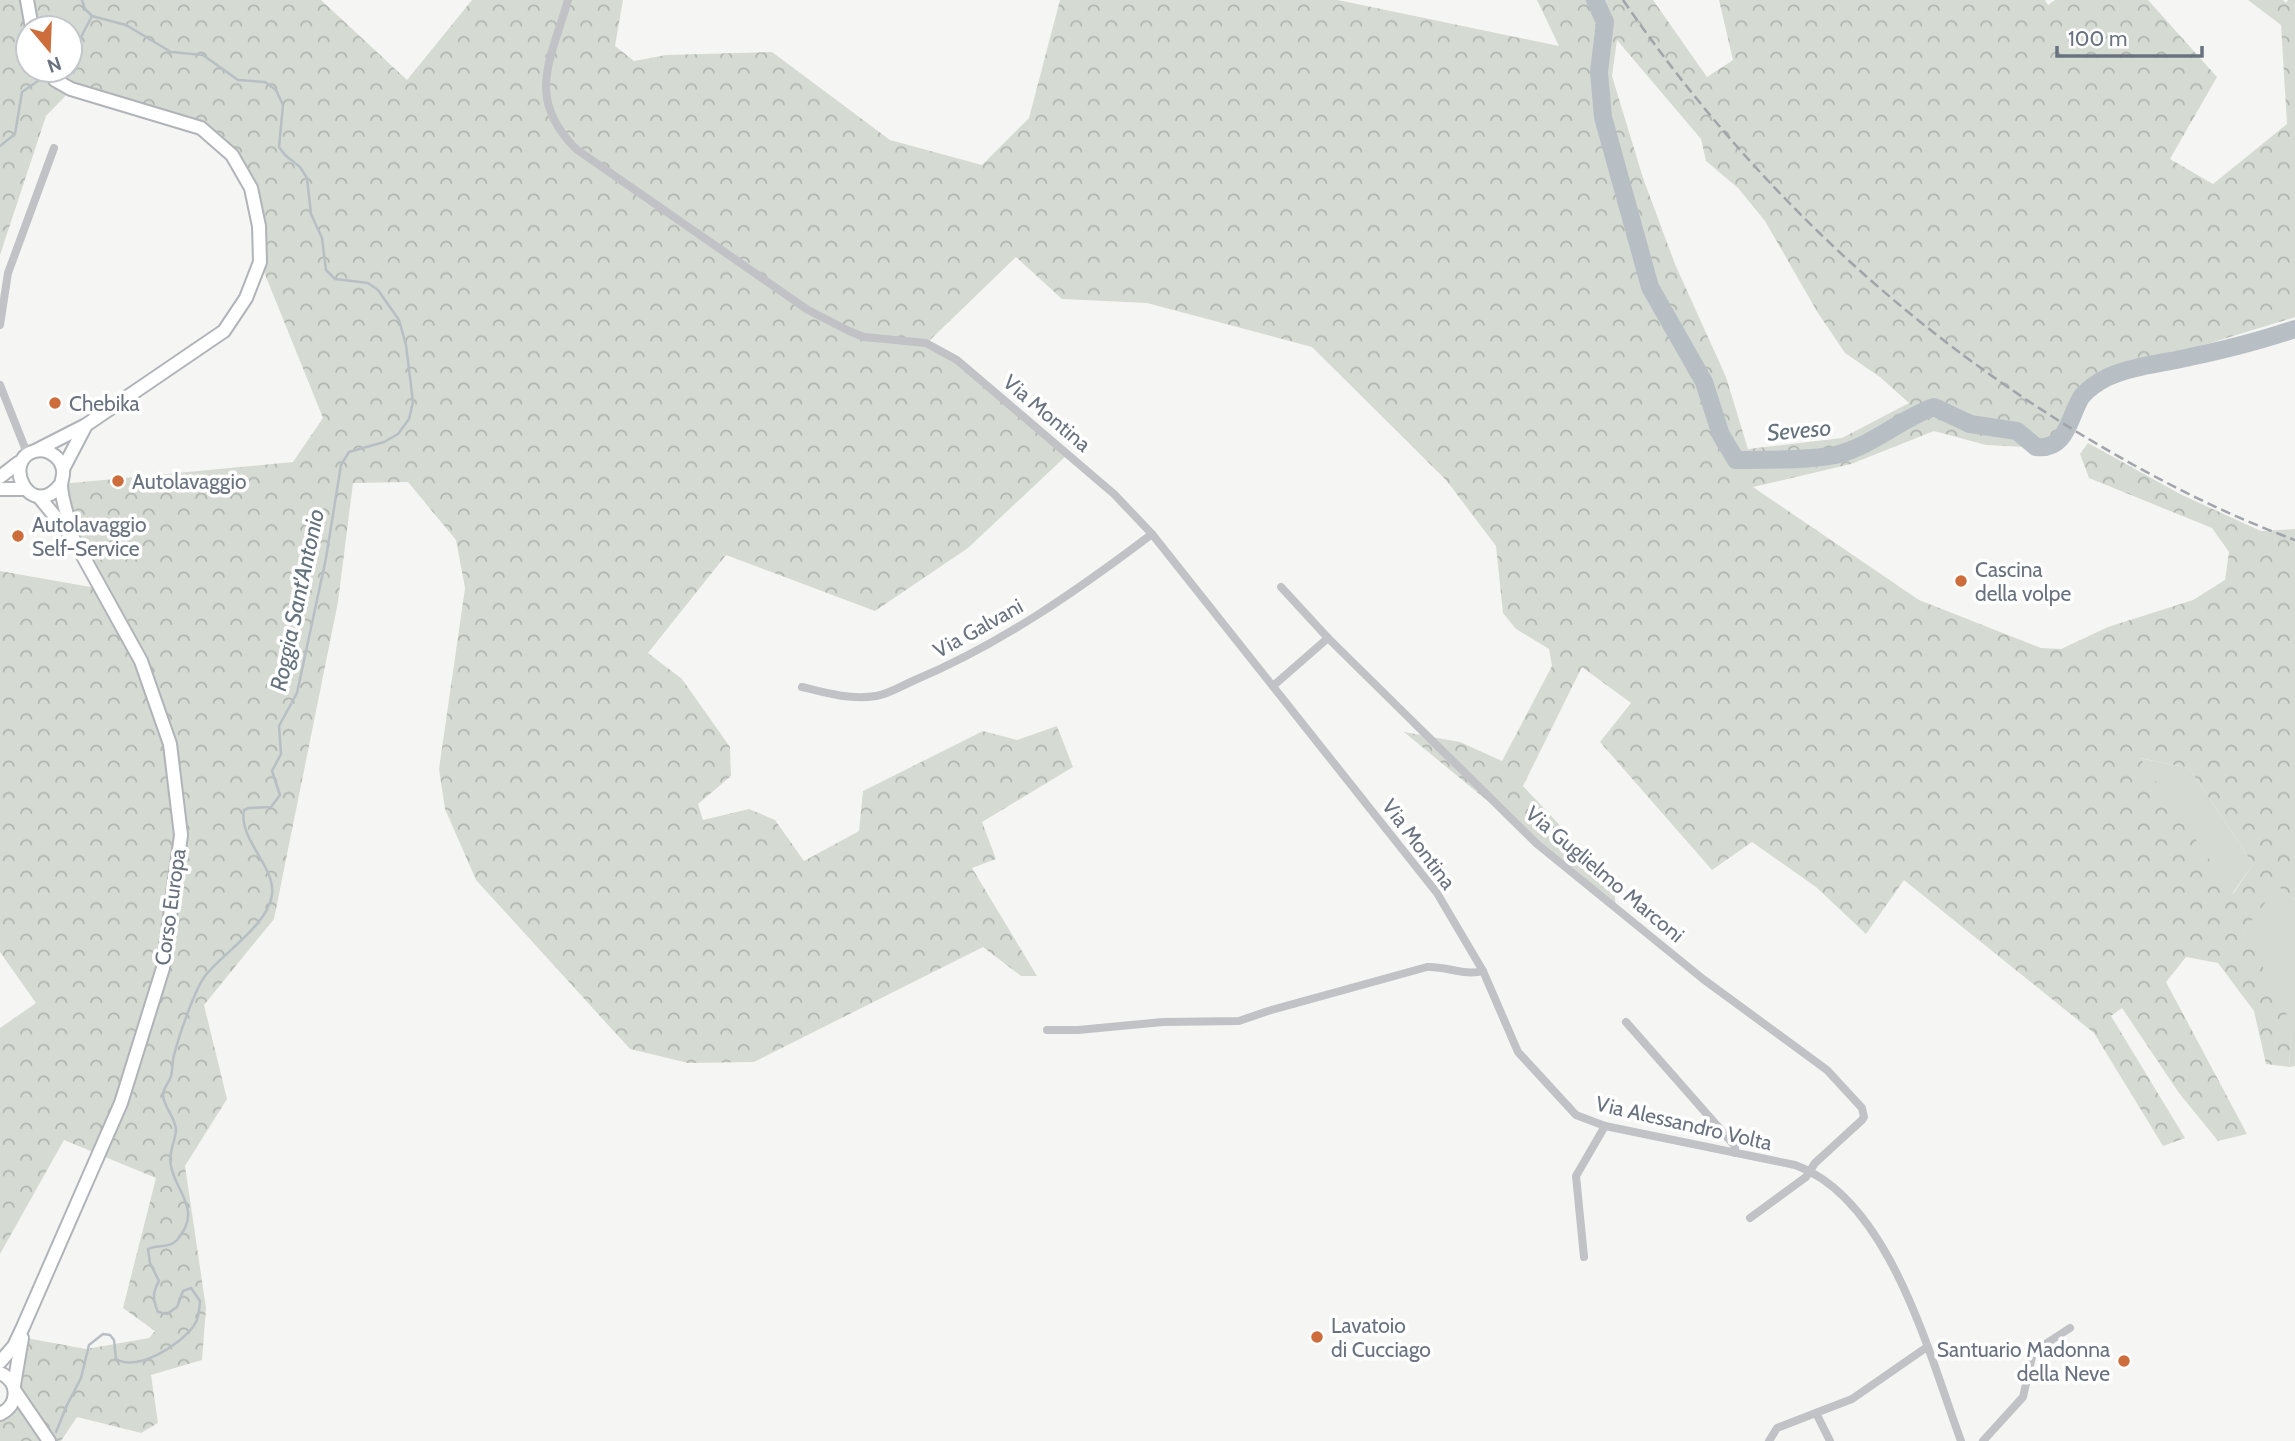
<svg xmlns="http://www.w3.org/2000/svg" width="2295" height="1441" font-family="Cabin,sans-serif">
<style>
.grass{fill:#d5dad3}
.forest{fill:url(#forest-crowns);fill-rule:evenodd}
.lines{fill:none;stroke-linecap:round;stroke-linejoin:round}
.stream{stroke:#b7bfc5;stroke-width:2.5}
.river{stroke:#b7bfc5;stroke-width:18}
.secondary-casing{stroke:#b0b4b8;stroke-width:16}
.minor{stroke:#c0c2c6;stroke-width:8}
.secondary{stroke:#fff;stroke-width:12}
.rail{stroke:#a1a5ab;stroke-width:2.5;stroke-dasharray:10 5;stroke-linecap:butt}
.poi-dot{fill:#cd6d3c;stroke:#fff;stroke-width:2.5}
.labels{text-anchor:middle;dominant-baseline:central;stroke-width:7;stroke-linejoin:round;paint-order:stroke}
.poi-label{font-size:21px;fill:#697380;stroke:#fff;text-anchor:start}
.street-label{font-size:21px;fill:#697380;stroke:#fff}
.water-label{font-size:23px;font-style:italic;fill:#64737d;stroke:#fff}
</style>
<defs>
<pattern id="forest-crowns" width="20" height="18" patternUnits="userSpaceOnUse" patternTransform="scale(1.75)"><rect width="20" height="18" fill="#d5dad3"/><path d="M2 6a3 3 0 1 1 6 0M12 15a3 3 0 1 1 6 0" fill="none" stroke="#b1b5b0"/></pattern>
</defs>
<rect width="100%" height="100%" fill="#f5f6f3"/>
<g class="grass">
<polygon points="2139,758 2189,768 2253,864 2232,894"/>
<polygon points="2278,885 2295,900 2295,1066 2289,1067 2291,1035 2243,932"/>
</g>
<path class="forest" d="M0 0H321L407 80 472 0H623L615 46 634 61 666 55 772 52 890 140 982 165 1029 118 1060 0H1338L1559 46 1537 0H1653L1707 77 1733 60 1719 0H2045L2048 5 2055 0H2148L2217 77 2170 159 2213 184 2287 124 2281 25 2248 0H2283L2286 3 2288 0H2295V317C2256 329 2216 341 2177 353 2150 361 2116 368 2093 386 2067 405 2077 440 2041 448L1986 445 1934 431 1851 464 1753 487 1919 600 2041 648 2061 649 2108 627 2193 600 2225 580 2229 552 2212 528 2089 478 2080 454 2088 443 2182 495 2261 531 2295 529V900L2278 886 2243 932 2284 1004 2291 1035 2289 1067 2266 1064 2254 1011 2218 963 2186 957 2166 982 2247 1134 2218 1141 2179 1093 2122 1008 2111 1016 2185 1138 2163 1146 2094 1033 1904 880 1866 934 1816 887 1752 842 1712 870 1600 742 1631 703 1582 667 1523 786 1613 882 1616 907 1404 732 1460 742 1502 761 1552 666 1549 649 1516 629 1503 613 1496 546 1446 480 1312 347 1147 303 1062 299 1016 257 927 343 957 360 1068 454 968 548 875 611 726 555 648 653 682 679 730 747 731 776 698 804 703 820 749 809 775 820 804 861 859 831 863 791 983 731 1017 740 1057 726 1073 767 982 822 996 859 972 868 1037 976H1021L983 947 754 1062 688 1063 630 1049 476 880 445 809 439 769 465 588 456 540 408 482 353 483 338 602 274 919 204 1005 227 1099 185 1166 206 1308 202 1360 151 1375 158 1423 141 1433 77 1417 61 1441H0V1423L26 1338 86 1349 149 1338 155 1331 123 1308 156 1178 64 1140 0 1254V1028L36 1003 0 952V571L102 589 61 484 293 462 323 418 260 262 259 226 232 155 201 128 71 90 46 116 0 255ZM28 28H70V70H28ZM1617 40 1701 139 1706 161 1738 188 1765 221 1818 313 1845 353 1880 377 1909 403 1842 438 1748 449 1726 377 1675 264 1643 178 1612 76ZM2140 758 2189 768 2253 864 2233 894Z"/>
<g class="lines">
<g class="stream">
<polyline points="70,58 92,16"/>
<polyline points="0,146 15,134 22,92 48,74"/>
<path d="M56 1432 67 1405 81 1378 89 1345 103 1334 110 1335 114 1340 116 1359C138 1372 179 1345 193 1327 199 1319 199 1311 200 1301L191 1288 183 1291 177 1307 167 1314 158 1312C153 1300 152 1293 159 1281L150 1263 148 1249C157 1244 169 1249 177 1240 203 1210 176 1193 171 1166 168 1152 175 1143 176 1130 176 1118 164 1108 163 1095 163 1088 169 1083 171 1076 173 1069 172 1062 174 1055 179 1036 194 991 205 976 224 952 267 926 272 895 276 867 238 839 244 810L249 808 271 807 280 795 272 771 281 754 279 726 297 693 326 558 341 465 349 452 384 442 398 434 409 419 413 402 406 345 399 320 378 290 368 283 335 279 326 270 322 238 311 214 307 178 300 167 285 155 279 147 283 105 276 90 265 82 238 80 203 55 171 52 126 25 92 16 85 9 82 0"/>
</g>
<path class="river" d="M1595 0 1605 22 1599 72 1603 117 1650 287 1704 382 1721 435 1736 460C1768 459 1803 461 1835 455 1871 447 1900 419 1934 407L1970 424 2017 431 2036 447C2068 451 2069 415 2082 396 2089 388 2098 382 2108 377 2130 367 2157 364 2181 359 2220 351 2257 342 2295 329"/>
<g class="secondary-casing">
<g id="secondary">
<polyline points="27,0 32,28"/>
<polyline points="37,450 86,425 224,331 246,298 260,262 259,226 251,188 232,155 201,128 71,89 55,80 51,70"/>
<polyline points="63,469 86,425"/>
<polyline points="0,477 18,463"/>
<path d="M61 484C31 523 0 460 35 451 42 449 49 451 55 456 59 459 62 464 63 470 64 476 61 480 61 486 62 502 69 519 72 534"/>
<polyline points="0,489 22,489"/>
<polyline points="0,1362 14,1346 23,1327 121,1103 163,968 181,835 170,744 141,661 73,538 39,497"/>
<path d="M0 1373C20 1382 19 1405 0 1414"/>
<polyline points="14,1385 22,1338"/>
<polyline points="15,1391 49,1441"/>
</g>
</g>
<g class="minor">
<path d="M568 0C551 60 525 98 576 149L808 310 849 331 864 337 926 343 957 360 1114 494 1152 534 1437 893 1483 971 1518 1052 1576 1115 1605 1126 1795 1165C1890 1199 1929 1355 1961 1441"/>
<polyline points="0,325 8,273 54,148"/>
<polyline points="0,385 27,453"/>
<polyline points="1281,587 1328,638 1537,844 1703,979 1827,1070 1862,1108 1864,1117 1862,1120 1815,1163 1806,1177 1750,1218"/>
<polyline points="1273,686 1328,638"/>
<path d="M802 687C826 693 850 700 876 696 889 694 903 685 915 680 1001 644 1078 590 1152 534"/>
<polyline points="1626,1022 1735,1146 1735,1153"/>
<path d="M1047 1030H1078L1163 1022 1239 1021 1268 1011 1427 967C1446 966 1465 976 1483 971"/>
<polyline points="1584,1257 1576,1176 1605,1126"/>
<polyline points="1816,1413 1830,1441"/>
<polyline points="1769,1441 1777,1428 1852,1399 1927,1347"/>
<polyline points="1983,1441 2023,1397 2033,1352 2070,1328"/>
</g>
<use href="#secondary" class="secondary"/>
<path class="rail" d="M1623 0C1744 176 1894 320 2077 432 2146 474 2219 512 2295 540"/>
</g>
<g class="poi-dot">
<circle cx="55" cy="403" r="7"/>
<circle cx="118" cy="481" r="7"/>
<circle cx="18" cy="536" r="7"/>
<circle cx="1961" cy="581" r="7"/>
<circle cx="1317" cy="1337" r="7"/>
<circle cx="2124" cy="1361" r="7"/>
</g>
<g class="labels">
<g class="poi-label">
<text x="69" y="403">Chebika</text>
<text x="132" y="481">Autolavaggio</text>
<text x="32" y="524">Autolavaggio<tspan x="32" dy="24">Self-Service</tspan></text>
<text x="1975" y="569">Cascina<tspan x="1975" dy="24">della volpe</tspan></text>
<text x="1331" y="1325">Lavatoio<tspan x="1331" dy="24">di Cucciago</tspan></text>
<text x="2110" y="1349" text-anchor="end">Santuario Madonna<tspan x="2110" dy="24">della Neve</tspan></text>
</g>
<g class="street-label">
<text transform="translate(1047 413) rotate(40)">Via Montina</text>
<text transform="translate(978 628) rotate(-29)">Via Galvani</text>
<text transform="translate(1419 844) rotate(53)">Via Montina</text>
<text transform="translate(1605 874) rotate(40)">Via Guglielmo Marconi</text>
<text transform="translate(170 907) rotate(-82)">Corso Europa</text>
<text transform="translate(1684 1123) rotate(13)">Via Alessandro Volta</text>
</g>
<g class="water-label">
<text transform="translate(1799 430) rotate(-5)">Seveso</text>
<text transform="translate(297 600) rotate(-78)">Roggia Sant'Antonio</text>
</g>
</g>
<g transform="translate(49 49) rotate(161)"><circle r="33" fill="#ffffff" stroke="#c3c7cc" stroke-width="2"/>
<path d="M0-5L12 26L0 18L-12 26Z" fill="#cd6d3c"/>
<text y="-10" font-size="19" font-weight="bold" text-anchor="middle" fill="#697380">N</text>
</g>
<path d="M2057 46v10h145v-10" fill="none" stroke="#697380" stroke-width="3.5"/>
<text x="2068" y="46" font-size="21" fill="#697380" stroke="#ffffff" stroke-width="5" paint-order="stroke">100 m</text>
</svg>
